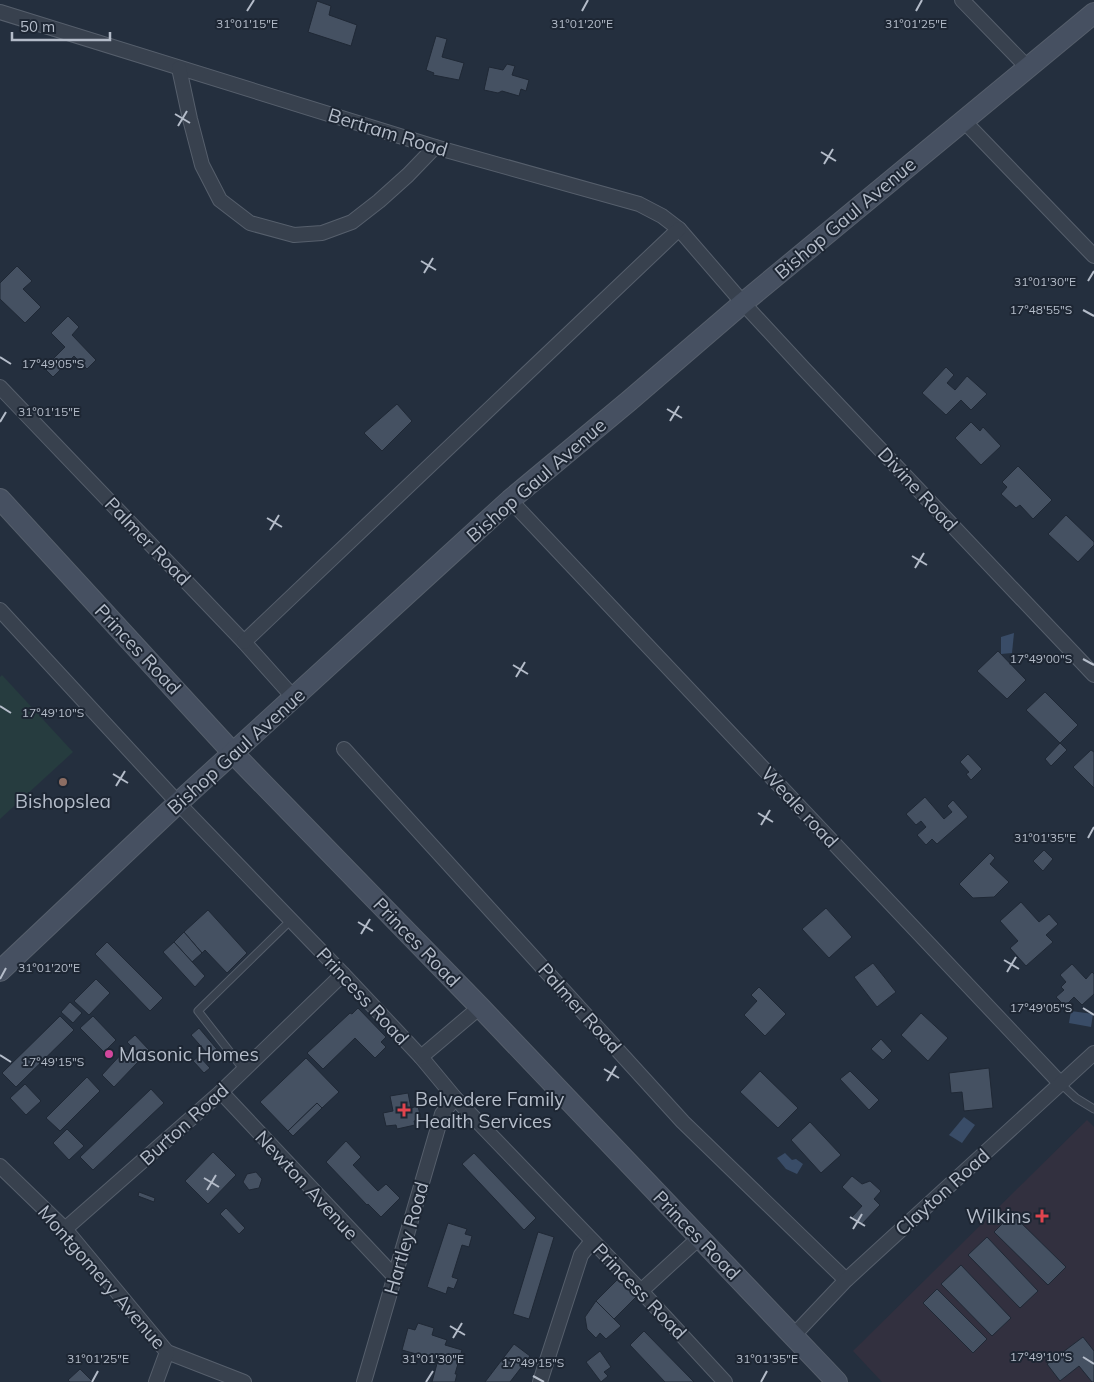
<svg xmlns="http://www.w3.org/2000/svg" width="1094" height="1382" font-family="Mulish,sans-serif">
<style>
.medical{fill:#32303f}
.green{fill:#263c3f}
.water{fill:#394c67}
.building{fill:#455162;stroke:#1f2835}
.lines{fill:none;stroke-linecap:round;stroke-linejoin:round}
.service-casing{stroke:#565f6c;stroke-width:9}
.minor-casing{stroke:#565f6c;stroke-width:16}
.secondary-casing{stroke:#565f6c;stroke-width:22}
.service{stroke:#38414e;stroke-width:7}
.minor{stroke:#38414e;stroke-width:14}
.secondary{stroke:#465061;stroke-width:20}
.ticks{fill:none;stroke:#b4bcc9;stroke-width:2}
.education-dot{fill:#8d6e63;stroke:#1d2633;stroke-width:2}
.hotel-dot{fill:#d1479c;stroke:#1d2633;stroke-width:2}
.health-dot{fill:#e0444e;stroke:#1d2633;stroke-width:2}
.labels{text-anchor:middle;dominant-baseline:central;stroke-width:4;stroke-linejoin:round;paint-order:stroke}
.street-label{font-size:19px;fill:#b4bcc9;stroke:#1d2633}
.poi-label{font-size:19px;fill:#b4bcc9;stroke:#1d2633;text-anchor:start}
.ticks-label{font-size:12px;text-anchor:middle;fill:#b4bcc9;stroke:#1d2633;stroke-width:4;stroke-linejoin:round;paint-order:stroke}
</style>
<rect width="100%" height="100%" fill="#242f3e"/>
<polygon class="medical" points="1087,1120 1094,1127 1094,1382 882,1382 853,1351"/>
<polygon class="green" points="2,675 73,752 0,819 0,677"/>
<g class="water">
<polygon points="1014,633 1012,653 1001,654 1001,637"/>
<polygon points="1071,1011 1093,1014 1091,1027 1069,1023"/>
<polygon points="964,1117 975,1125 962,1143 949,1135"/>
<polygon points="785,1153 792,1160 796,1159 803,1164 797,1174 786,1169 777,1158"/>
</g>
<g class="building">
<polygon points="317,1 331,6 329,15 357,25 351,46 308,32"/>
<polygon points="436,36 447,39 442,57 464,63 459,80 433,75 434,73 426,70"/>
<polygon points="507,64 515,66 512,75 529,80 526,91 521,89 519,96 502,91 498,93 484,90 489,67 503,70"/>
<polygon points="17,266 32,281 23,289 41,307 25,323 0,299 0,283"/>
<polygon points="68,316 79,327 72,335 96,360 87,369 74,356 53,377 44,368 65,347 51,333"/>
<polygon points="946,367 954,375 947,383 955,390 967,376 987,394 971,410 961,400 946,415 922,393"/>
<polygon points="397,404 412,421 382,451 364,433"/>
<polygon points="971,422 980,431 983,427 1001,446 981,465 955,438"/>
<polygon points="1018,466 1052,500 1033,519 1020,505 1016,508 1001,494 1007,487 1002,482"/>
<polygon points="1066,515 1094,542 1094,545 1078,562 1048,534"/>
<polygon points="998,651 1026,680 1007,699 977,671"/>
<polygon points="1045,692 1078,725 1060,743 1026,710"/>
<polygon points="1060,743 1067,750 1051,766 1045,759"/>
<polygon points="1091,750 1094,752 1094,788 1073,767"/>
<polygon points="968,754 982,769 971,780 966,774 969,772 960,762"/>
<polygon points="925,797 944,819 952,812 947,806 953,800 968,817 937,844 932,839 926,845 917,835 926,827 921,821 916,825 906,814"/>
<polygon points="1044,850 1053,859 1043,871 1033,861"/>
<polygon points="990,853 995,858 990,864 1009,882 994,897 973,898 959,884"/>
<polygon points="1021,902 1039,922 1049,914 1058,924 1046,935 1053,942 1026,966 1010,948 1018,941 1000,921"/>
<polygon points="826,908 852,937 829,958 802,929"/>
<polygon points="208,910 247,953 227,973 205,950 202,953 184,932"/>
<polygon points="184,932 202,953 192,962 174,942"/>
<polygon points="107,942 163,998 150,1011 95,954"/>
<polygon points="174,942 205,976 195,987 163,952"/>
<polygon points="873,963 896,992 877,1007 854,977"/>
<polygon points="1072,964 1086,979 1092,972 1094,974 1094,994 1082,1005 1074,997 1065,1006 1056,997 1064,990 1061,987 1066,982 1060,975"/>
<polygon points="96,979 110,993 89,1015 74,1001"/>
<polygon points="759,987 786,1014 765,1036 744,1015 757,1001 751,995"/>
<polygon points="70,1002 82,1013 73,1023 61,1012"/>
<polygon points="358,1008 386,1037 381,1042 386,1047 375,1058 355,1038 323,1069 307,1053 350,1013 352,1014"/>
<polygon points="921,1013 948,1038 928,1061 901,1035"/>
<polygon points="60,1016 74,1030 16,1087 2,1073"/>
<polygon points="93,1016 116,1040 104,1052 80,1028"/>
<polygon points="199,1028 221,1054 214,1061 191,1035"/>
<polygon points="135,1035 150,1051 143,1058 127,1042"/>
<polygon points="881,1039 892,1051 883,1060 871,1049"/>
<polygon points="125,1050 138,1062 114,1087 102,1075"/>
<polygon points="199,1056 210,1068 204,1073 193,1061"/>
<polygon points="306,1058 339,1092 322,1108 317,1103 288,1131 260,1102"/>
<polygon points="989,1068 993,1108 964,1111 962,1092 951,1093 949,1073"/>
<polygon points="760,1071 798,1108 778,1128 740,1092"/>
<polygon points="850,1071 879,1100 869,1110 840,1079"/>
<polygon points="87,1077 100,1091 60,1131 46,1118"/>
<polygon points="25,1084 41,1101 26,1115 10,1098"/>
<polygon points="151,1089 164,1103 93,1170 80,1157"/>
<polygon points="408,1093 411,1108 418,1106 421,1119 414,1121 415,1125 397,1129 396,1125 386,1126 383,1113 393,1111 390,1096"/>
<polygon points="317,1103 322,1108 293,1136 288,1131"/>
<polygon points="810,1122 841,1155 821,1173 791,1140"/>
<polygon points="67,1129 84,1146 69,1160 53,1143"/>
<polygon points="346,1141 361,1157 353,1165 378,1191 386,1184 400,1198 381,1217 368,1204 367,1205 326,1162"/>
<polygon points="213,1152 236,1175 208,1204 185,1181"/>
<polygon points="474,1153 536,1218 524,1230 462,1164"/>
<polygon points="256,1172 262,1179 259,1188 249,1190 243,1182 247,1174"/>
<polygon points="852,1176 862,1184 870,1181 881,1191 874,1199 880,1205 861,1225 852,1217 862,1206 842,1187"/>
<polygon points="139,1192 155,1198 154,1202 138,1196"/>
<polygon points="226,1208 245,1228 239,1234 220,1214"/>
<polygon points="1012,1214 1066,1267 1048,1285 994,1232"/>
<polygon points="448,1223 467,1229 465,1234 472,1236 469,1247 462,1245 452,1277 458,1279 454,1289 448,1287 446,1294 427,1287"/>
<polygon points="538,1232 554,1237 529,1319 513,1314"/>
<polygon points="987,1237 1038,1291 1020,1308 968,1255"/>
<polygon points="961,1265 1011,1318 992,1336 941,1284"/>
<polygon points="618,1279 636,1297 614,1319 596,1301"/>
<polygon points="937,1289 987,1339 973,1353 923,1303"/>
<polygon points="596,1301 621,1326 606,1339 600,1333 596,1338 587,1329 585,1317"/>
<polygon points="418,1323 434,1328 432,1335 447,1340 445,1345 462,1350 455,1374 457,1374 455,1382 432,1382 438,1360 402,1350 408,1328 415,1330"/>
<polygon points="644,1331 694,1382 665,1382 630,1345"/>
<polygon points="1083,1337 1094,1351 1094,1382 1092,1382 1079,1366 1060,1381 1047,1364"/>
<polygon points="514,1344 530,1356 510,1382 485,1382"/>
<polygon points="600,1351 611,1367 604,1372 608,1376 601,1382 586,1362"/>
<polygon points="80,1369 93,1382 70,1382 68,1380"/>
</g>
<g class="lines">
<g class="service-casing">
<g id="service">
<polyline points="244,1070 198,1011 291,920"/>
<polyline points="1061,1084 1076,1098 1094,1109"/>
</g>
</g>
<g class="minor-casing">
<g id="minor">
<polyline points="962,0 1028,68"/>
<polyline points="0,12 435,147 639,204 662,216 679,229 743,303 804,369 1094,675"/>
<polyline points="179,68 190,119 202,165 220,200 250,223 294,235 322,233 352,222 379,201 408,175 435,147"/>
<polyline points="963,120 1094,256"/>
<polyline points="0,387 244,642 294,698"/>
<polyline points="510,500 1061,1084"/>
<polyline points="0,610 178,803 343,974 421,1057 455,1098 641,1291 725,1382"/>
<polyline points="244,642 679,229"/>
<polyline points="344,749 683,1122 846,1280"/>
<polyline points="421,1057 480,1007"/>
<polyline points="221,1092 394,1276"/>
<polyline points="0,1166 65,1229 167,1352 244,1382"/>
<polyline points="65,1229 221,1092 343,974"/>
<polyline points="641,1291 700,1237"/>
<polyline points="794,1335 846,1280 1094,1053"/>
<polyline points="156,1382 167,1352"/>
<polyline points="364,1382 442,1114 455,1098"/>
<polyline points="540,1382 581,1255 592,1241"/>
</g>
</g>
<g class="secondary-casing">
<g id="secondary">
<polyline points="0,499 233,753 480,1007 837,1382"/>
<polyline points="0,971 178,803 510,500 629,401 743,303 1094,13"/>
</g>
</g>
<use href="#service" class="service"/>
<use href="#minor" class="minor"/>
<use href="#secondary" class="secondary"/>
</g>
<path class="ticks" d="M247 11 254 0M582 11 588 0M916 11 922 0M175 114 190 123M178 126 187 111M821 152 836 161M824 164 833 149M421 261 436 270M424 273 433 258M1088 281 1094 271M1083 310 1094 316M0 357 11 364M667 409 682 418M670 421 679 406M0 422 6 412M267 518 282 527M270 530 279 515M912 556 927 565M915 568 924 553M1083 659 1094 665M513 665 528 674M516 677 525 662M0 706 11 713M113 774 128 783M116 786 125 771M758 813 773 822M761 825 770 810M1088 838 1094 827M358 922 373 931M361 934 370 919M1004 960 1019 969M1007 972 1016 957M0 979 6 968M1083 1008 1094 1015M0 1055 11 1062M604 1069 619 1078M607 1081 616 1066M204 1178 219 1187M207 1190 216 1175M850 1217 865 1226M853 1229 862 1214M450 1326 465 1335M453 1338 462 1323M1083 1357 1094 1364M533 1376 544 1382M92 1382 98 1371M426 1382 433 1371M761 1382 767 1371"/>
<circle class="education-dot" cx="63" cy="782" r="5"/>
<circle class="hotel-dot" cx="109" cy="1054" r="5"/>
<g class="health-dot">
<path d="M401.5 1102.5h5v5h5v5h-5v5h-5v-5h-5v-5h5z"/>
<path d="M1039.5 1208.5h5v5h5v5h-5v5h-5v-5h-5v-5h5z"/>
</g>
<g class="labels">
<g class="street-label">
<text transform="translate(388 132) rotate(17)">Bertram Road</text>
<text transform="translate(845 218) rotate(-40)">Bishop Gaul Avenue</text>
<text transform="translate(536 480) rotate(-41)">Bishop Gaul Avenue</text>
<text transform="translate(918 489) rotate(47)">Divine Road</text>
<text transform="translate(148 541) rotate(46)">Palmer Road</text>
<text transform="translate(138 649) rotate(47)">Princes Road</text>
<text transform="translate(236 751) rotate(-42)">Bishop Gaul Avenue</text>
<text transform="translate(800 807) rotate(47)">Weale road</text>
<text transform="translate(417 942) rotate(46)">Princes Road</text>
<text transform="translate(363 996) rotate(47)">Princess Road</text>
<text transform="translate(580 1008) rotate(48)">Palmer Road</text>
<text transform="translate(184 1124) rotate(-42)">Burton Road</text>
<text transform="translate(307 1185) rotate(47)">Newton Avenue</text>
<text transform="translate(942 1192) rotate(-42)">Clayton Road</text>
<text transform="translate(697 1235) rotate(46)">Princes Road</text>
<text transform="translate(406 1238) rotate(-74)">Hartley Road</text>
<text transform="translate(102 1277) rotate(49)">Montgomery Avenue</text>
<text transform="translate(640 1291) rotate(46)">Princess Road</text>
</g>
<g class="poi-label">
<text x="63" y="801" text-anchor="middle">Bishopslea</text>
<text x="119" y="1054">Masonic Homes</text>
<text x="415" y="1099">Belvedere Family<tspan x="415" dy="22">Health Services</tspan></text>
<text x="1031" y="1216" text-anchor="end">Wilkins</text>
</g>
</g>
<g class="ticks-label">
<text x="247" y="28">31°01'15"E</text>
<text x="582" y="28">31°01'20"E</text>
<text x="916" y="28">31°01'25"E</text>
<text x="1045" y="286">31°01'30"E</text>
<text x="1041" y="314">17°48'55"S</text>
<text x="53" y="368">17°49'05"S</text>
<text x="49" y="416">31°01'15"E</text>
<text x="1041" y="663">17°49'00"S</text>
<text x="53" y="717">17°49'10"S</text>
<text x="1045" y="842">31°01'35"E</text>
<text x="49" y="972">31°01'20"E</text>
<text x="1041" y="1012">17°49'05"S</text>
<text x="53" y="1066">17°49'15"S</text>
<text x="1041" y="1361">17°49'10"S</text>
<text x="98" y="1363">31°01'25"E</text>
<text x="433" y="1363">31°01'30"E</text>
<text x="767" y="1363">31°01'35"E</text>
<text x="533" y="1367">17°49'15"S</text>
</g>
<path d="M12 32v8h98v-8" fill="none" stroke="#b4bcc9" stroke-width="2.5"/>
<text x="20" y="32" font-size="15" fill="#b4bcc9" stroke="#1d2633" stroke-width="4" paint-order="stroke">50 m</text>
</svg>
